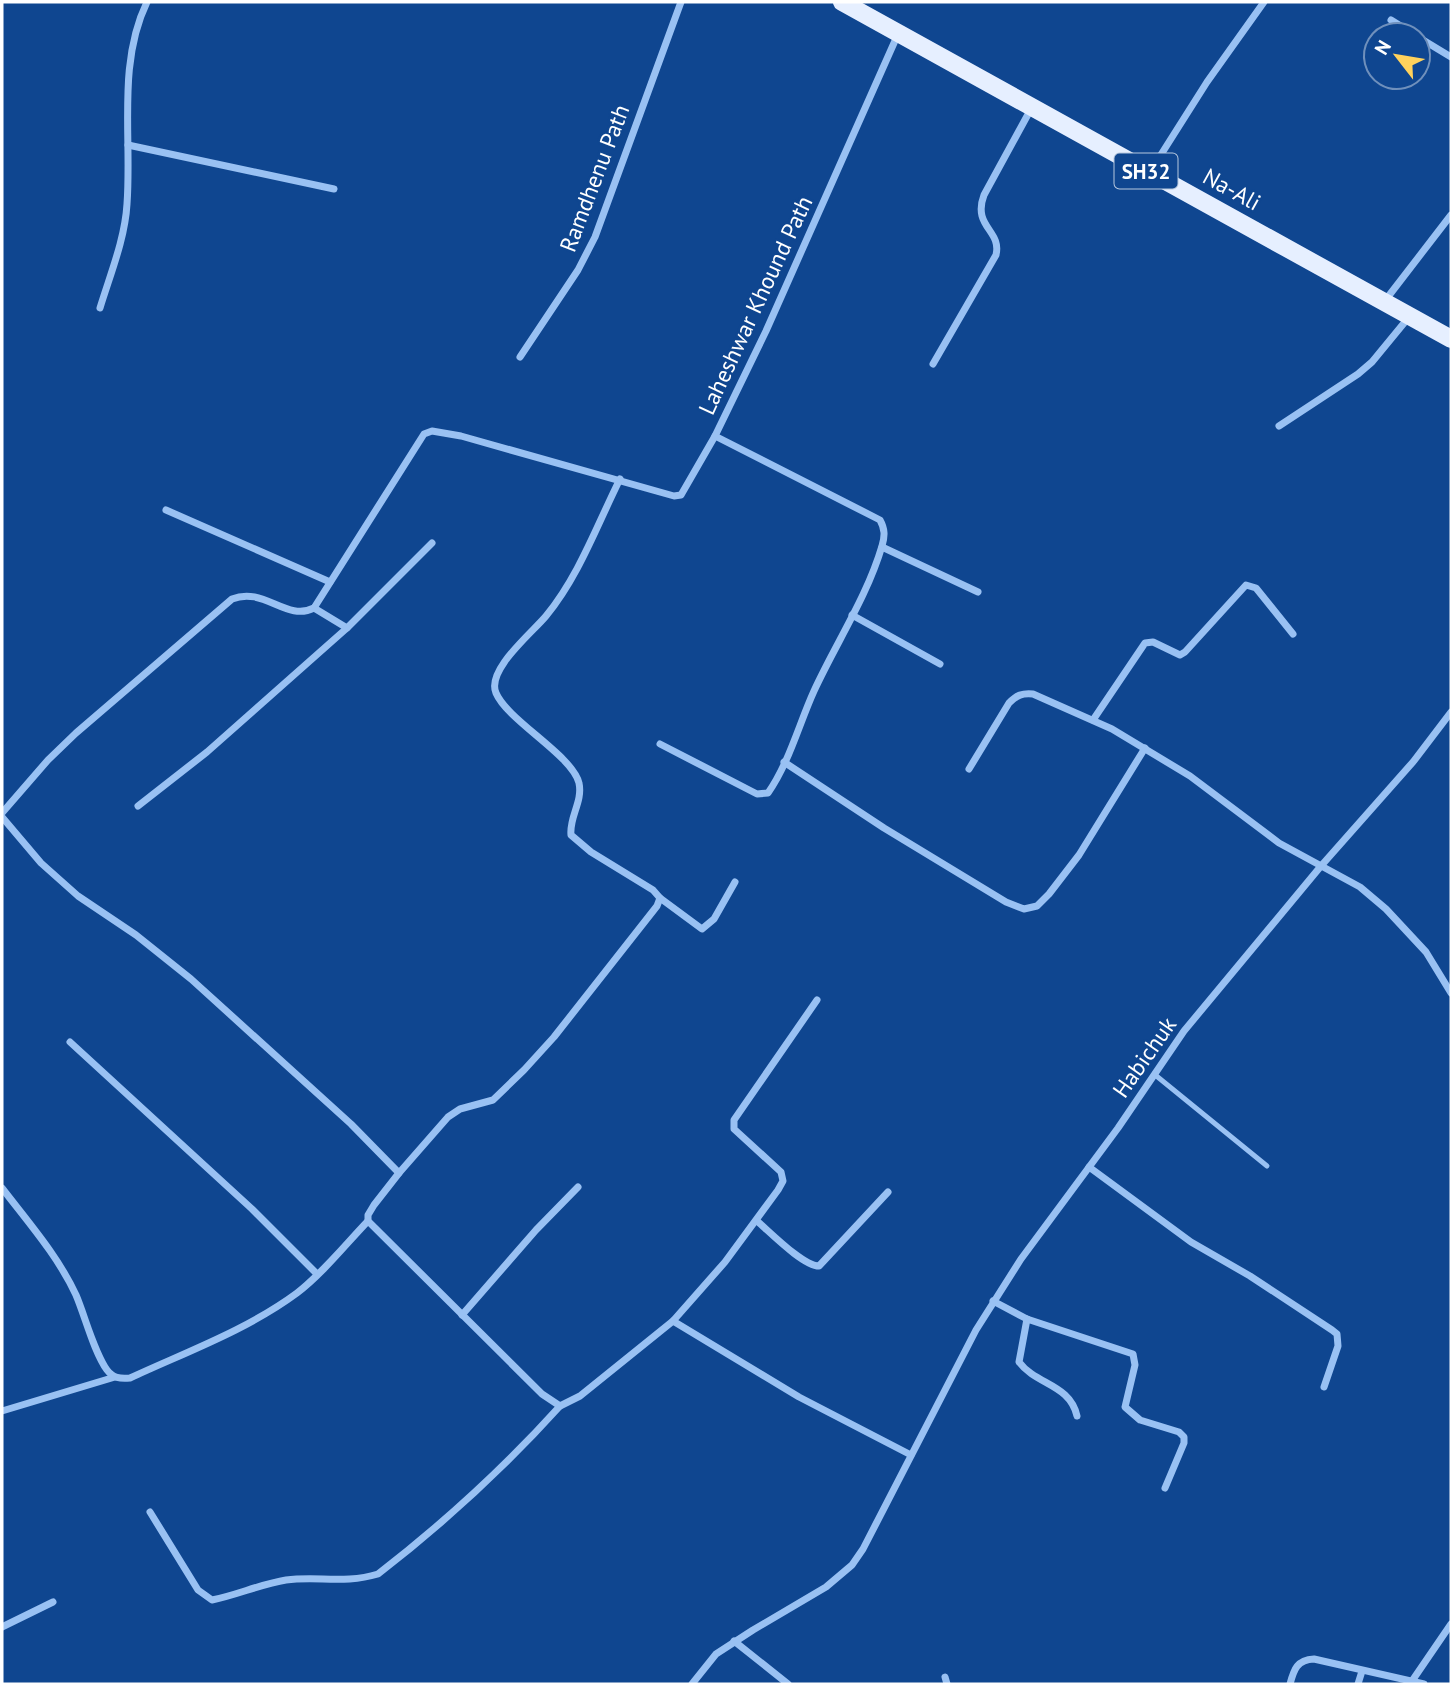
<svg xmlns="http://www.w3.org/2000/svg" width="1453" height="1686" font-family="'PT Sans',sans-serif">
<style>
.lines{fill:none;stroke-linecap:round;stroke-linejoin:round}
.service{stroke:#99c1f3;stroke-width:5}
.minor{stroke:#99c1f3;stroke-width:7}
.primary{stroke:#e6efff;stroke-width:18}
.labels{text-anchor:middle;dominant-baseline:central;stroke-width:5;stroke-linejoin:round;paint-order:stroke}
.shield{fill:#0f4690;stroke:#b7c8de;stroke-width:2}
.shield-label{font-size:21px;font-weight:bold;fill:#fff}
.street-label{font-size:23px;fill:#fff;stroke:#0f4690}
</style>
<rect width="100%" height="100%" fill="#0f4690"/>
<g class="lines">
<polyline class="service" points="1154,1074 1267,1166"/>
<g class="minor">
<polyline points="1391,20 1415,35"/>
<polyline points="1418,37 1451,57"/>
<polyline points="128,145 334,189"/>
<polyline points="1150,172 1207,82 1264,2"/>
<polyline points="1384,302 1451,215"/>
<path d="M100 308C110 275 125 239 127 204 132 137 117 64 147 2"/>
<polyline points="520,357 578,270 595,237 681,2"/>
<path d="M933 364 996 255C1002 230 972 227 984 195L1032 107"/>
<polyline points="1279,426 1358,374 1372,362 1409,317"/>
<path d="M620 479C597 525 579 576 546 616 532 633 486 670 496 693 508 721 572 755 579 783 583 802 569 817 571 835L591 852 653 890 660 898 657 906 554 1037 524 1070 493 1100 460 1109 448 1117 399 1173 374 1205 368 1215V1221L542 1394 560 1406 580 1396 673 1321 725 1262 778 1190 783 1181 781 1172 734 1129V1120L817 1000"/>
<polyline points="166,510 330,582"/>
<polyline points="882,547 978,592"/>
<polyline points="314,608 347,628 432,543"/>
<polyline points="852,615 940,664"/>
<polyline points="1093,720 1145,643 1153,642 1180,655 1185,652 1246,585 1256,588 1293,634"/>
<path d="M660 744 757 794 768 793C789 763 799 724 814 691 836 643 867 597 882 546 885 536 885 529 880 520L715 436"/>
<polyline points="784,762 884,828 1006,902 1024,909 1037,906 1049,894 1079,855 1145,748"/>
<path d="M969 769 1009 703C1017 695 1022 693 1033 694L1112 729 1190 776 1279 843 1360 887 1386 909 1426 952 1451 993"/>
<polyline points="138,806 207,752 347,628"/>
<path d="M2 813 48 760 76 733 232 599C264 586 286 622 314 608L424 434 432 431 461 436 674 496 681 495 715 436 766 331 898 34"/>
<polyline points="2,817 41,863 78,896 136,935 191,979 351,1124 399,1173"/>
<polyline points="660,898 702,929 714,919 735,882"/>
<polyline points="70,1042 252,1209 317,1274"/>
<polyline points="1089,1167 1191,1242 1250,1276 1332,1330 1337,1334 1338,1346 1324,1387"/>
<path d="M2 1188C28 1222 58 1256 76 1295 85 1316 94 1352 107 1370 113 1378 120 1379 130 1378 186 1352 247 1330 297 1293 323 1273 345 1245 368 1221"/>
<path d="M757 1221C770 1232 803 1266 819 1266L888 1192"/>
<polyline points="993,1301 1027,1319 1133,1354 1135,1365 1125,1407 1140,1420 1179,1432 1184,1437 1184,1443 1165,1488"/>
<polyline points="462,1315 536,1230 578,1187"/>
<path d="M1027 1319 1019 1362C1036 1385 1070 1384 1077 1416"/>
<polyline points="673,1321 799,1397 911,1455"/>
<polyline points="2,1411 115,1377"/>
<path d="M150 1512 198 1590 212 1600C237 1595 261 1584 286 1580 318 1576 345 1584 378 1574 444 1523 504 1468 560 1406"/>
<polyline points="2,1627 53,1602"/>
<polyline points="734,1641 788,1684"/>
<polyline points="945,1677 947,1684"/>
<polyline points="1412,1681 1451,1624"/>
<polyline points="692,1684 716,1654 753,1630 826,1587 852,1565 863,1549 976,1330 1021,1259 1118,1128 1184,1031 1321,866 1413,762 1451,712"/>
<path d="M1290 1684C1294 1669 1297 1660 1314 1659L1424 1684"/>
<polyline points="1358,1684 1362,1671"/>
</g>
<polyline class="primary" points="842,2 1451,339"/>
</g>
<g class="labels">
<rect class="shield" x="1114.5" y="153.5" width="63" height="35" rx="5"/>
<g class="shield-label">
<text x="1146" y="171">SH32</text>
</g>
<g class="street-label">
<text transform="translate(594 178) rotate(-69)">Ramdhenu Path</text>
<text transform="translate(1232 189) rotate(29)">Na-Ali</text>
<text transform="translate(755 305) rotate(-65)">Laheshwar Khound Path</text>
<text transform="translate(1144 1057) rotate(-55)">Habichuk</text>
</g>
</g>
<rect width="1453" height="1686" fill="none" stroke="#ffffff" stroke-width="7"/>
<g transform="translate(1397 56) rotate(301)"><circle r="33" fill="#0f4690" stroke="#6f90bc" stroke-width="2"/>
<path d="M0-5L12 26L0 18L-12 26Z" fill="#ffd25c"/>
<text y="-10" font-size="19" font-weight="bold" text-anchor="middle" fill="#ffffff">N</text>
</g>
</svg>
